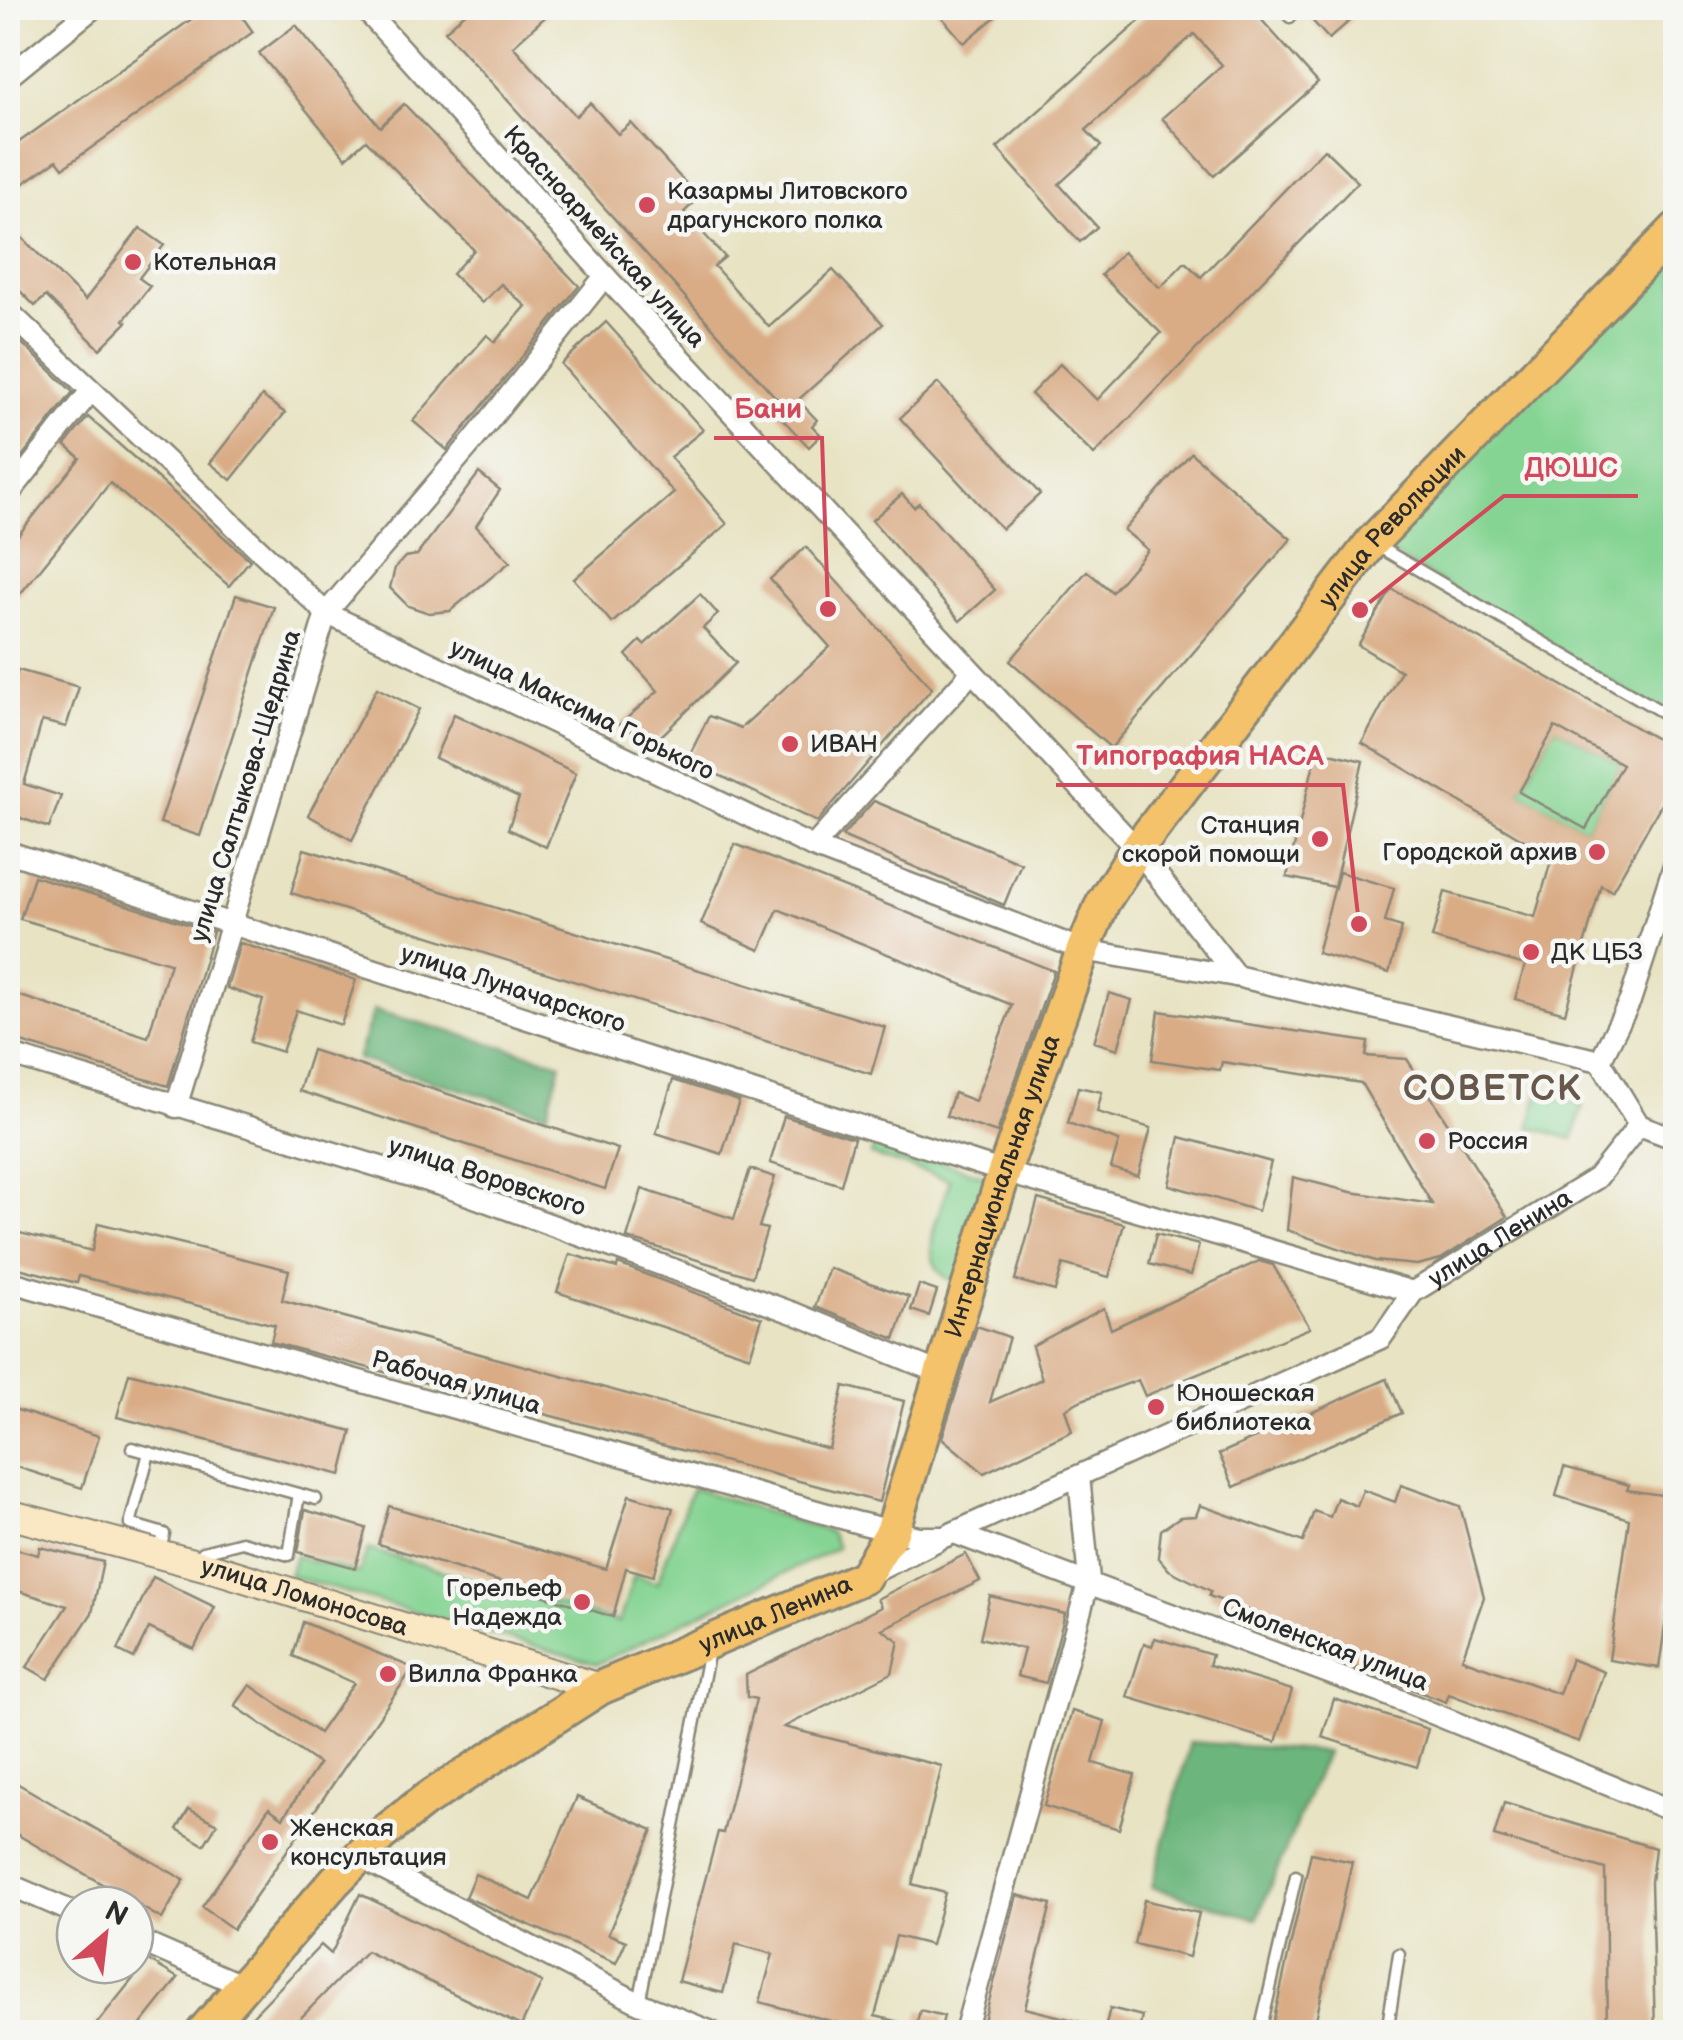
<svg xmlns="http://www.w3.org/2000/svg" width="1683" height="2040" font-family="'Balsamiq Sans',sans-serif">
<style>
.green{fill:#85d493;stroke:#58805f;stroke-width:2.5}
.forest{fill:#6cb67d;stroke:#4c7054;stroke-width:2.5}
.building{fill:#d9ac86;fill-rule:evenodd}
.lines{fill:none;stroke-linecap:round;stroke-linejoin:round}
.lane-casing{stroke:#8a8777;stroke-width:15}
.street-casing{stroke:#8a8777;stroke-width:25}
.secondary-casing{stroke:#8a8777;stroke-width:32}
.primary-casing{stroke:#8a8777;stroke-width:38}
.lane{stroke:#fff;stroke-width:10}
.street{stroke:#fff;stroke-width:20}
.secondary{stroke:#fae7c3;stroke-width:28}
.primary{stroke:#f3c26a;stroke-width:32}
.poi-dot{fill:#d1495b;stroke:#f6f6f2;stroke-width:4}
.labels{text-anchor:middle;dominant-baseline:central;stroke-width:9;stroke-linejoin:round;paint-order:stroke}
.poi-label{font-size:25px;fill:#2b2b2b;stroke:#f6f6f2;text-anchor:start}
.street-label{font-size:25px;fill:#2b2b2b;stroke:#f6f6f2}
.district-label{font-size:35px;font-weight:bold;letter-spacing:2.5px;fill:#68584b;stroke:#f6f6f2}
.leader{fill:none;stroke:#d1495b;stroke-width:4}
.callout-dot{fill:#d1495b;stroke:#f6f6f2;stroke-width:4}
.callout-label{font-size:28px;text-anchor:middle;font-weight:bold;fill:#d1495b;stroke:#f6f6f2;stroke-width:9;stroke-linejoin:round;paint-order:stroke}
</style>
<rect width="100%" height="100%" fill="#f6f6f2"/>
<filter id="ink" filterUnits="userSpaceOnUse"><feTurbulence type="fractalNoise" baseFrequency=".01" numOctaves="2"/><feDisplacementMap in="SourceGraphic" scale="20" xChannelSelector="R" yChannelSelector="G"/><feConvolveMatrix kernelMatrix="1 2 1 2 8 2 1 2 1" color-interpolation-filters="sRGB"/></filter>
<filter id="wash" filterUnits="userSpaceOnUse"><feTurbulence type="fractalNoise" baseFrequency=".0048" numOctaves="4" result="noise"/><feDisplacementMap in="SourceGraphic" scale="40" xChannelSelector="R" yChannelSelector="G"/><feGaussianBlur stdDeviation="2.25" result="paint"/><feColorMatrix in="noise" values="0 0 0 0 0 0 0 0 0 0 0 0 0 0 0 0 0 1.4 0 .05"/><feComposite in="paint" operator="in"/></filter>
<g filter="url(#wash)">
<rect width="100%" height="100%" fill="#e8e3c3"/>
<g class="green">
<polygon points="1675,229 1675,720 1372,542"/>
<polygon points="1555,727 1622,764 1586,829 1519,792"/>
<polygon points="1539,1093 1583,1105 1573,1139 1530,1127"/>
<path d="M875 1142 993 1178 960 1285C911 1267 938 1218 950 1180L871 1155Z"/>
<polygon points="692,1488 830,1532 837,1548 597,1664 289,1576 295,1556 359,1573 368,1549 619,1622 634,1575 657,1583"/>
</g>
<g class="forest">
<polygon points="374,1010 561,1063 547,1114 357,1059"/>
<polygon points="1190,1742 1326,1752 1257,1919 1152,1887"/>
</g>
<g id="blocks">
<g class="building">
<polygon points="207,8 236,8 253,32 63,168 57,160 8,194 8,150"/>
<polygon points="471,8 555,8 513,46 576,116 590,103 618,134 631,123 699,198 684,212 725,257 714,266 769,327 833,270 883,324 798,400 817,420 812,426 821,435 809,447 771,407 778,400 445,31"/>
<polygon points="934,8 1006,8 964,43"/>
<polygon points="1154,8 1251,8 1318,83 1214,176 1162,118 1222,65 1194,34 1086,130 1101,146 1059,184 1097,227 1080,242 997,148"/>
<polygon points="1301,8 1364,8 1329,39"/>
<polygon points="296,25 380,127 404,104 579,286 447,450 413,421 487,335 495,342 526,306 501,284 482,303 452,274 474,250 366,140 346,158 259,53"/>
<polygon points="1324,149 1358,182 1094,455 1031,394 1060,364 1097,400 1161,333 1101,275 1123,252 1160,288 1185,262 1201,277"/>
<polygon points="8,224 85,300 140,228 164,245 139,278 150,286 124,320 127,322 100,349 46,296 35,306 8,279"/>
<polygon points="606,322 703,430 670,457 727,524 612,623 574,579 674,493 561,364"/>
<polygon points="8,330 73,392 8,474"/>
<polygon points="938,383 1040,494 1002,529 900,418"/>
<polygon points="262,396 285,413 231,480 210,463"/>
<polygon points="88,417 250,560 229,586 110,483 8,609 8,548 80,458 65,445"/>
<polygon points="1191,453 1291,539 1111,748 1010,661 1087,571 1112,592 1148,550 1124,530"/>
<polygon points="479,473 500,490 476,526 510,562 450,611 429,613 408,606 390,588 395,568 405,557 417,555"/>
<polygon points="902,494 914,507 919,503 995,590 960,621 872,520"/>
<polygon points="806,547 932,688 817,822 687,760 709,716 741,728 830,647 770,579"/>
<path d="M1392 589 1676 750V778L1612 891 1601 885 1565 1013 1515 999 1525 965 1432 938 1445 892 1535 917 1552 857 1362 743 1401 671 1358 645ZM1555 727 1622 764 1586 829 1519 792Z"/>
<polygon points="700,594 718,614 703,628 736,663 654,743 619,725 658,691 626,655 640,641 644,645"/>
<polygon points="236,595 274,607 200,836 160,823"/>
<polygon points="18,670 79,687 66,727 42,721 24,784 61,796 49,828 15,816 13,825 8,824 8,706"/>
<polygon points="377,688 419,709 352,840 308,815"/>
<polygon points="454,714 576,773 546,847 508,829 519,798 435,758"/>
<polygon points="1317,750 1363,761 1334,887 1287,877"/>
<polygon points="874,801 1021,863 1004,905 842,836"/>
<polygon points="735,844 1054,971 997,1133 946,1116 954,1093 975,1101 1012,1005 778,909 760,950 701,924"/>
<polygon points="304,849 885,1027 871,1074 291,893"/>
<polygon points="1339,872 1394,888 1385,922 1402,927 1389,973 1317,953"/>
<polygon points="34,876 213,932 168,1086 8,1038 8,992 148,1037 170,963 20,919"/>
<polygon points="240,943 356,980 341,1025 296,1010 282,1052 250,1042 263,1000 227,988"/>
<polygon points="1109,993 1132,1000 1118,1049 1094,1042"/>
<polygon points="1159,1011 1368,1042 1366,1056 1407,1059 1507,1217 1441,1259 1417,1265 1375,1261 1287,1230 1293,1177 1351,1192 1432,1204 1361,1083 1222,1062 1220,1070 1152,1060"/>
<polygon points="312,1050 618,1149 605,1189 299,1091"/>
<polygon points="673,1080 739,1101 722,1154 656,1133"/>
<polygon points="1078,1087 1102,1092 1097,1112 1151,1128 1138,1176 1111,1168 1119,1141 1068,1123"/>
<polygon points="784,1116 854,1138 841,1185 770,1163"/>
<polygon points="1180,1137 1271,1162 1258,1211 1169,1185"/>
<polygon points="750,1169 775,1177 759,1227 767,1229 752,1277 627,1238 642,1189 734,1219"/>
<polygon points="1038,1199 1124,1224 1109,1277 1063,1264 1055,1291 1015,1280"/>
<polygon points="98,1223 289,1270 282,1300 829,1449 844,1386 904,1401 879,1502 331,1358 271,1342 275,1325 79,1276 77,1283 11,1266 13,1258 8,1257 8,1230 92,1251"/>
<polygon points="1156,1234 1199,1245 1191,1275 1149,1264"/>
<polygon points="570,1254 617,1268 618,1264 762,1318 750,1356 557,1292"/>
<polygon points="1259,1261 1273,1265 1310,1328 1145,1396 1138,1380 1082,1400 1065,1409 1072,1431 984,1473 942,1438 977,1326 1009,1337 990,1402 1042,1379 1032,1346 1104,1308 1111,1329"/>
<polygon points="829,1268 909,1297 895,1339 815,1307"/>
<polygon points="919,1285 937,1291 929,1316 911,1310"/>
<polygon points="129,1373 352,1431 341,1475 117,1417"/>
<polygon points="1387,1379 1402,1413 1234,1487 1219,1454"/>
<polygon points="8,1407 99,1436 82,1488 8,1464"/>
<polygon points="1564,1467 1629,1485 1627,1490 1676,1497 1676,1549 1659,1668 1609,1660 1629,1519 1556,1496"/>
<polygon points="1401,1485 1460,1506 1484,1597 1462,1659 1559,1694 1571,1659 1604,1672 1579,1742 1449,1694 1446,1702 1315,1653 1316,1648 1275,1633 1279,1622 1209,1596 1211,1591 1169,1570 1158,1557 1161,1530 1180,1517 1196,1516 1200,1505 1303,1542 1314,1511 1330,1517 1337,1498 1357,1506 1363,1490 1395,1502"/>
<polygon points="629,1495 673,1508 653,1576 626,1568 613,1617 378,1544 389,1506 606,1569"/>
<polygon points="305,1510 366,1528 355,1568 298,1552"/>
<polygon points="8,1547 38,1555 40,1547 103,1562 92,1613 48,1679 27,1667 67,1606 8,1588"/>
<polygon points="966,1554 980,1581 882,1629 899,1641 892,1673 784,1727 942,1766 912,1884 945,1893 931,1945 896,1936 875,2016 916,2026 920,2010 944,2016 940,2032 872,2032 760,2002 773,1954 736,1944 723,1993 678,1981 718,1832 723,1833 756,1699 747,1697 746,1675 881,1607 877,1599"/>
<polygon points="153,1577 215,1607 194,1649 149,1628 134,1658 118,1650"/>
<polygon points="990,1596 1065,1614 1046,1683 1017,1676 1024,1649 980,1638"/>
<polygon points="303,1622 413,1668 233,1929 202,1907 269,1808 283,1818 319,1764 235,1706 250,1685 319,1733 354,1683 293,1656"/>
<polygon points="1155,1638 1212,1655 1209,1665 1292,1690 1276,1742 1127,1697 1144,1643 1152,1646"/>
<polygon points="1334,1699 1428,1729 1417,1767 1322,1737"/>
<polygon points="1072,1711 1105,1721 1093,1763 1135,1775 1119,1829 1044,1806"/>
<polygon points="8,1778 184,1880 162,1919 8,1829"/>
<polygon points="577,1797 653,1830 608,1934 626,1941 616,1963 465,1897 475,1874 532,1900"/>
<polygon points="1504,1803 1655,1848 1651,1882 1655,2032 1607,2032 1605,1869 1494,1836"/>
<polygon points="189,1809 217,1824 204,1845 177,1829"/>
<polygon points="1311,1853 1352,1862 1313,2032 1271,2032"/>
<polygon points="360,1894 542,1982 521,2026 366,1951 287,2032 237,2032 321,1945 331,1954"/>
<polygon points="1017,1895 1051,1904 1025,2008 1098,2026 1098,2032 981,2032"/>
<polygon points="1144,1900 1199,1913 1189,1957 1134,1944"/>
<polygon points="148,1960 178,1978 135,2032 90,2032"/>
<polygon points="1110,2008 1142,2016 1139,2032 1104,2032"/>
</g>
</g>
</g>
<g filter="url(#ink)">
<use href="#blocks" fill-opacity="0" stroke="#8a8777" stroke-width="2.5"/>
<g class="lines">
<g class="lane-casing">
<g id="lane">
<polyline points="1282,8 1290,17"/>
<polyline points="1374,544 1676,720"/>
<polyline points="132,1448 316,1499"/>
<polyline points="149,1453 130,1524 164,1534 159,1553"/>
<polyline points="200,1564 203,1552 242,1542 289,1555 299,1494"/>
<polyline points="639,2003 709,1650"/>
<polyline points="1260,2032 1296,1876"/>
<polyline points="1387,2032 1399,1954"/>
</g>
</g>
<g class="street-casing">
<g id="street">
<polyline points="364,8 605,276 1137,849 1236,976 1600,1061 1639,1125 1676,1139"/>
<polyline points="8,77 93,8"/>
<polyline points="8,311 326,613 813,847 1083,950 1236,976"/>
<polyline points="8,495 90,392"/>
<polyline points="813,847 972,672"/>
<polyline points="8,852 1004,1172 1413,1292"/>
<polyline points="8,1054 450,1188 796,1314 942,1374"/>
<polyline points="1600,1061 1630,1001 1676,859"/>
<polyline points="176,1107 326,613 472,442 605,276"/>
<path id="s1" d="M8 1281 859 1523 918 1537H944L1381 1338 1413 1292 1597 1178 1639 1125"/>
<polyline points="954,1533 1390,1696 1675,1812"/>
<polyline points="870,1574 938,1540"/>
<polyline points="359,1857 639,2003 712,2032"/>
<polyline points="8,1884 75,1913"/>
<polyline points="135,1939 243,1986"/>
<polyline points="965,2032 1089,1580 1079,1476"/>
</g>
</g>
<g class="secondary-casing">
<g id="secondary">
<path id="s2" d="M8 1514 219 1570 600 1688"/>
</g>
</g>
<g class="primary-casing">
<g id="primary">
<path id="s3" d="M203 2032 335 1881 381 1835 424 1801 600 1688 864 1577 892 1532 1004 1172 1083 950 1103 902 1137 849 1372 542 1676 229"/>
</g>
</g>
<use href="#lane" class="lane"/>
<use href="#street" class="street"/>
<use href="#secondary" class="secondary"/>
<use href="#primary" class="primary"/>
</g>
</g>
<g class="poi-dot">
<circle cx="647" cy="205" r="10"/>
<circle cx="133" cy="262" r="10"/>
<circle cx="790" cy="744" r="10"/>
<circle cx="1320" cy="839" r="10"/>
<circle cx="1597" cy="852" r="10"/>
<circle cx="1531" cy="952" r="10"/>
<circle cx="1427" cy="1141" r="10"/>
<circle cx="1156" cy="1407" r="10"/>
<circle cx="582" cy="1602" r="10"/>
<circle cx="388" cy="1674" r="10"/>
<circle cx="270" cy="1842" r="10"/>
</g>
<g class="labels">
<g class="poi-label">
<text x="667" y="191">Казармы Литовского<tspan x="667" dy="29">драгунского полка</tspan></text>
<text x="153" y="262">Котельная</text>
<text x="810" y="744">ИВАН</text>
<text x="1300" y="825" text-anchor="end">Станция<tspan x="1300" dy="29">скорой помощи</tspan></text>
<text x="1577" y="852" text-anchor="end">Городской архив</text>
<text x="1551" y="952">ДК ЦБЗ</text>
<text x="1447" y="1141">Россия</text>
<text x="1176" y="1393">Юношеская<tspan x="1176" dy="29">библиотека</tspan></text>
<text x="562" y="1588" text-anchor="end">Горельеф<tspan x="562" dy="29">Надежда</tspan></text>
<text x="408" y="1674">Вилла Франка</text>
<text x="290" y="1828">Женская<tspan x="290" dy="29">консультация</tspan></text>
</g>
<g class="street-label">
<text transform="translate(604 237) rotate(48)">Красноармейская улица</text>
<text stroke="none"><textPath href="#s3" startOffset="2008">улица Революции</textPath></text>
<text transform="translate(582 710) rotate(26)">улица Максима Горького</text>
<text transform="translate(246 786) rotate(-73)">улица Салтыкова-Щедрина</text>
<text transform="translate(513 989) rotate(18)">улица Луначарского</text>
<text transform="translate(487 1177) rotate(18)">улица Воровского</text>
<text stroke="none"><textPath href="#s3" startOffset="1232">Интернациональная улица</textPath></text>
<text stroke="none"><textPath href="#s1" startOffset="1610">улица Ленина</textPath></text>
<text transform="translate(456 1383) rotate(16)">Рабочая улица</text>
<text stroke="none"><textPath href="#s2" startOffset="308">улица Ломоносова</textPath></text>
<text stroke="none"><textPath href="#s3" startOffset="720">улица Ленина</textPath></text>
<text transform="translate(1325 1645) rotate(21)">Смоленская улица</text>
</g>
<g class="district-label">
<text x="1493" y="1089">СОВЕТСК</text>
</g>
</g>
<path class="leader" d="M828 609L822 438H714M1360 610L1504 496H1638M1359 924L1343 785H1056"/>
<g class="callout-dot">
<circle cx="828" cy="609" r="10"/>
<circle cx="1360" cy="610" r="10"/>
<circle cx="1359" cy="924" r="10"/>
</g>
<g class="callout-label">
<text x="768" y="418">Бани</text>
<text x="1571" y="477">ДЮШС</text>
<text x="1200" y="765">Типография НАСА</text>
</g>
<rect width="1683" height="2040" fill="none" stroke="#f6f6f2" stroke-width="40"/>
<g transform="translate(105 1935) rotate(28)"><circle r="48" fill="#f6f6f2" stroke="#a5a5a2" stroke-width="2.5"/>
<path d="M0-8L18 38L0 25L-18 38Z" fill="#d1495b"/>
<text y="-15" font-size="28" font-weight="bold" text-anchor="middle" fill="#2b2b2b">N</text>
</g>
</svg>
